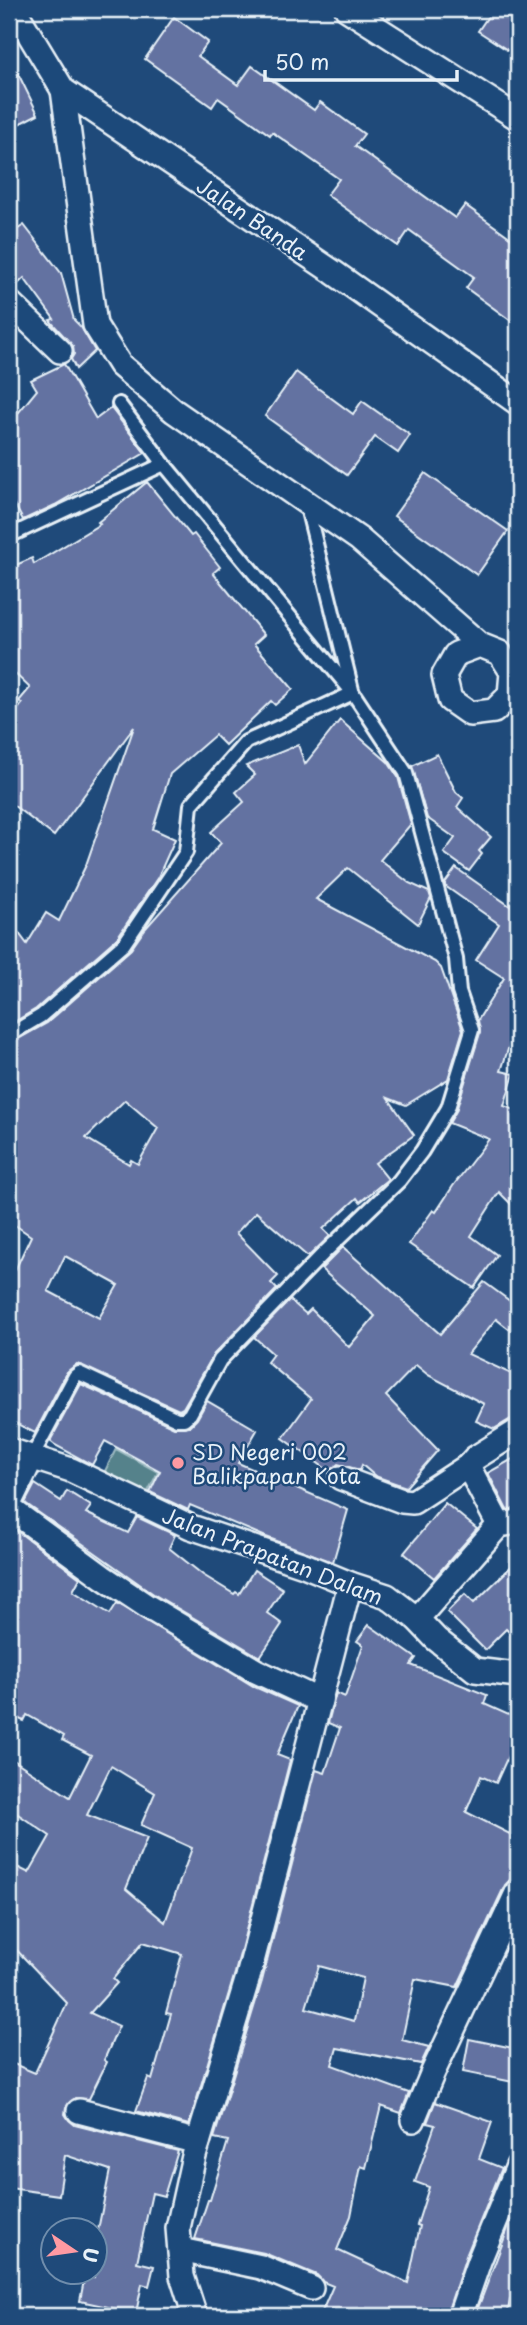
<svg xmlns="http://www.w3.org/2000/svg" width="527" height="2325" font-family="'Playpen Sans',sans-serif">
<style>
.green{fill:#55828b;stroke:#9ebac2;stroke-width:2}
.building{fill:#6372a1;stroke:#e8f1f8;stroke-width:2;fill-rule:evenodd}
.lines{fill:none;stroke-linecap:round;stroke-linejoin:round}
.lane-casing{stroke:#e8f1f8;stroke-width:18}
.street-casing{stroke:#e8f1f8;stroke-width:28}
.lane{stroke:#1f4a7a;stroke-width:12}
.street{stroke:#1f4a7a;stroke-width:23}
.poi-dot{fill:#ff9aa2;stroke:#1f4a7a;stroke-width:2.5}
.labels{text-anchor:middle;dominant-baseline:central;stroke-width:5;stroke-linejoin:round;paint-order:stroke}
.street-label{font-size:21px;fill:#e8f1f8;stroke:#1f4a7a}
.poi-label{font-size:21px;fill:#e8f1f8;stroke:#1f4a7a;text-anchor:start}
</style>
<rect width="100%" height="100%" fill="#1f4a7a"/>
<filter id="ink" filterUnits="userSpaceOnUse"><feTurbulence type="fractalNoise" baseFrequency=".0143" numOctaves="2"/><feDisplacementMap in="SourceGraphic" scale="14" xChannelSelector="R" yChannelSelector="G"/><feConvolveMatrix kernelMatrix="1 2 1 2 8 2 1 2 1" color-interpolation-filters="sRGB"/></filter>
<g filter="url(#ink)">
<polygon class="green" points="116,1449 158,1472 139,1509 97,1487"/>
<g class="building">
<polygon points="493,9 518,9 518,57 478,31"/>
<polygon points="174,17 208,42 198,56 238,85 252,66 314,110 320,102 364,134 355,146 455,218 465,205 518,243 518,326 466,288 474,277 409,230 398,246 327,195 339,179 272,132 270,135 218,98 212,107 145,59"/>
<polygon points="9,55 38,114 9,129"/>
<polygon points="24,225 61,273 74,320 81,327 95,351 76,369 71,359 74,354 73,346 53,324 50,320 54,319 24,278 13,289 9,288 9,235"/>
<polygon points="64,364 96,419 111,408 145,453 55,505 23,520 9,495 9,424 37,390 31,380"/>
<polygon points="296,372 353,414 362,401 410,435 398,453 375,437 347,475 265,416"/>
<polygon points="425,473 508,531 477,575 394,516"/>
<polygon points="147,482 191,536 194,534 220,567 213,573 264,635 254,644 293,689 275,705 271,701 225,745 215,735 170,774 153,829 175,839 158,877 117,938 36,1009 9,1025 9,920 27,944 46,913 59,921 86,865 134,727 54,836 9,802 9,720 22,704 19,701 30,688 9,668 9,568 32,558 34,564 100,524 98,522"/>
<path d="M340 720 388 762 398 777 411 824 380 860 409 883 429 892 431 898 418 924 348 868 316 899 435 962 441 968 463 1030 448 1079 406 1105 388 1098 414 1135 375 1163 388 1179 360 1202 357 1198 323 1229 330 1236 308 1257 256 1212 236 1233 278 1276 271 1283 277 1289 214 1354 183 1408 179 1410 77 1364 67 1372 35 1433 9 1420V1283L31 1236 9 1221V1044L47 1023 131 949 145 929 221 843 211 832 244 802 236 792 255 775 246 766 298 745 305 764ZM125 1100 158 1128 138 1164 131 1160 129 1164 86 1138ZM65 1256 118 1285 99 1318 48 1291Z"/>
<polygon points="437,754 456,792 463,798 457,807 491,837 479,851 482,854 469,871 444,853 455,838 427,818 412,766"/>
<polygon points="456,868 510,906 518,893 518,1028 511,1040 501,1071 514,1074 504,1106 518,1111 518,1211 499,1192 471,1236 497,1255 474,1288 409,1244 433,1210 436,1212 453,1186 489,1139 449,1123 456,1111 480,1033 478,1020 504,978 476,960 499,924 445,886 445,883"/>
<polygon points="343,1247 440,1334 484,1282 518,1307 518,1317 509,1329 496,1319 468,1354 518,1377 518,1417 511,1419 494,1429 476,1421 484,1404 428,1375 416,1365 386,1396 438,1450 406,1487 375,1476 362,1465 360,1470 338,1464 329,1471 283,1438 311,1399 267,1362 273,1354 254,1337 290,1300 306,1314 311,1309 349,1347 375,1316 321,1269"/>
<polygon points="81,1384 174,1427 190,1426 197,1419 207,1401 257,1430 238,1463 348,1510 333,1562 266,1537 190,1505 188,1510 150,1492 160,1471 105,1441 92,1465 55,1445 50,1441"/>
<polygon points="518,1456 518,1508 507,1510 488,1473"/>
<polygon points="35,1484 61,1501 67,1491 91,1506 86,1513 128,1533 137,1517 175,1535 169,1548 203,1575 234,1594 236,1592 239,1594 254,1570 283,1589 267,1613 282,1624 260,1657 155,1595 25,1503"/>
<polygon points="445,1503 477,1529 434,1578 404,1553"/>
<path d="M9 1525 80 1578 73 1591 110 1614 117 1603 255 1687 298 1706 277 1755 290 1760 235 1973 189 2125 136 2111 148 2078 152 2080 171 2014 166 2013 182 1954 143 1942 113 1979 117 1983 90 2013 119 2026 104 2060 107 2062 89 2099 75 2098 66 2107 65 2114 69 2120 75 2125 178 2151 164 2196 152 2193 137 2262 154 2266 149 2286 142 2284 136 2313 80 2301 85 2275 94 2277V2250L110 2170 65 2155 59 2195 9 2188V2062L35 2073 67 2003 9 1942V1863L29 1873 50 1836 9 1808V1757L70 1797 91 1755 62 1740 64 1736 27 1715 24 1721 9 1715ZM111 1766 155 1793 141 1825 192 1848 165 1922 126 1889 147 1838 87 1815Z"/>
<polygon points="518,1560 518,1641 506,1629 485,1650 447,1612 465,1594 474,1603"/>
<path d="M369 1625 416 1658 411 1665 487 1695 484 1704 518 1719V1734L496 1783 481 1776 466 1812 518 1838V1877L511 1879 505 1885 457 1987 415 1979 402 2040 429 2047 421 2064 337 2048 332 2065 409 2093 401 2113 381 2106 366 2168 361 2166 351 2216 337 2250 408 2283 420 2226 417 2225 429 2187 415 2182 435 2125 427 2123 435 2102 492 2122 479 2159 502 2168 466 2256 446 2316H320L333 2286 323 2282 317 2275 264 2253 195 2239 208 2200H210L228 2141 214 2138 262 1981 316 1770 325 1773 340 1728 328 1723 336 1693 345 1697 363 1645 357 1641ZM319 1966 363 1978 354 2021 306 2008Z"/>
<polygon points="469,2039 518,2049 518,2083 463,2072"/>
<polygon points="515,2210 518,2211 518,2303 510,2300 507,2316 475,2316"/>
</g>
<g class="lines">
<g class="lane-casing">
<g id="lane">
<polyline points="306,503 352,690"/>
<polyline points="9,536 164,464"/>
<polyline points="9,1035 41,1016 124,944 186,852 191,805 246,742 353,693"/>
<polyline points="32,1457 75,1376 79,1373 177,1419 184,1419 190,1414 220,1360 323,1254 399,1181 422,1151 448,1108 472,1030 459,992 456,959 406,773 353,693 164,464 119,404"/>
</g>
</g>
<g class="street-casing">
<g id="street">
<polyline points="14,9 63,90 333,272 518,403"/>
<polyline points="347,9 518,118"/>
<polyline points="63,90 95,325 120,365 174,411 359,539 480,645 500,653 512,672 510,695 494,711 470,714 450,700 444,675 456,654 480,645"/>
<polyline points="9,302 60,351"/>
<polyline points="9,1450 71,1470 191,1527 304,1565 350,1584 387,1596 417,1619 436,1639 475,1670 518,1675"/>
<polyline points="341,1478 402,1501 413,1502 468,1466"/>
<polyline points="9,1504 32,1457"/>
<polyline points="9,1508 103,1577 148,1607 256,1671 320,1701"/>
<polyline points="499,1525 468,1466 475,1458 518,1431"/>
<polyline points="417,1619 499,1525 518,1522"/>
<polyline points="79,2111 198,2142"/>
<polyline points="413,2120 433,2072 518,1891"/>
<polyline points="180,2250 261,2267 311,2288"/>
<polyline points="195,2316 182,2276 178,2228 194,2156 248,1977 350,1584"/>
<polyline points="460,2316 479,2261 518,2166"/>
</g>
</g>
<use href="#lane" class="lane"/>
<use href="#street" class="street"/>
</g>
</g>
<circle class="poi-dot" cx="178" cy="1463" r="7"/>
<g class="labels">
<g class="street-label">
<text transform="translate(253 218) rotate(34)">Jalan Banda</text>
<text transform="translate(273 1555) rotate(21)">Jalan Prapatan Dalam</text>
</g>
<g class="poi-label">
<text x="192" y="1451">SD Negeri 002<tspan x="192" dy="24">Balikpapan Kota</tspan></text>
</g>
</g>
<rect width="527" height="2325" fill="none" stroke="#1f4a7a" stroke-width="35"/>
<rect x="18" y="18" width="492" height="2290" fill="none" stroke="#e8f1f8" stroke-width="2.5" filter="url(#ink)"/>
<g transform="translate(74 2251) rotate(103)"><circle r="33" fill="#1f4a7a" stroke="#6f8dac" stroke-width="2"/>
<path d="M0-5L12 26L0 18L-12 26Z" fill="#ff9aa2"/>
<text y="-10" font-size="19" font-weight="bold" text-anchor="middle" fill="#e8f1f8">U</text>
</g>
<path d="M265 70v10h192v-10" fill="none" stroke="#e8f1f8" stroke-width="3.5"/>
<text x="275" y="70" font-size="21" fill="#e8f1f8" stroke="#1f4a7a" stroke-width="5" paint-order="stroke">50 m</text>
</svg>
